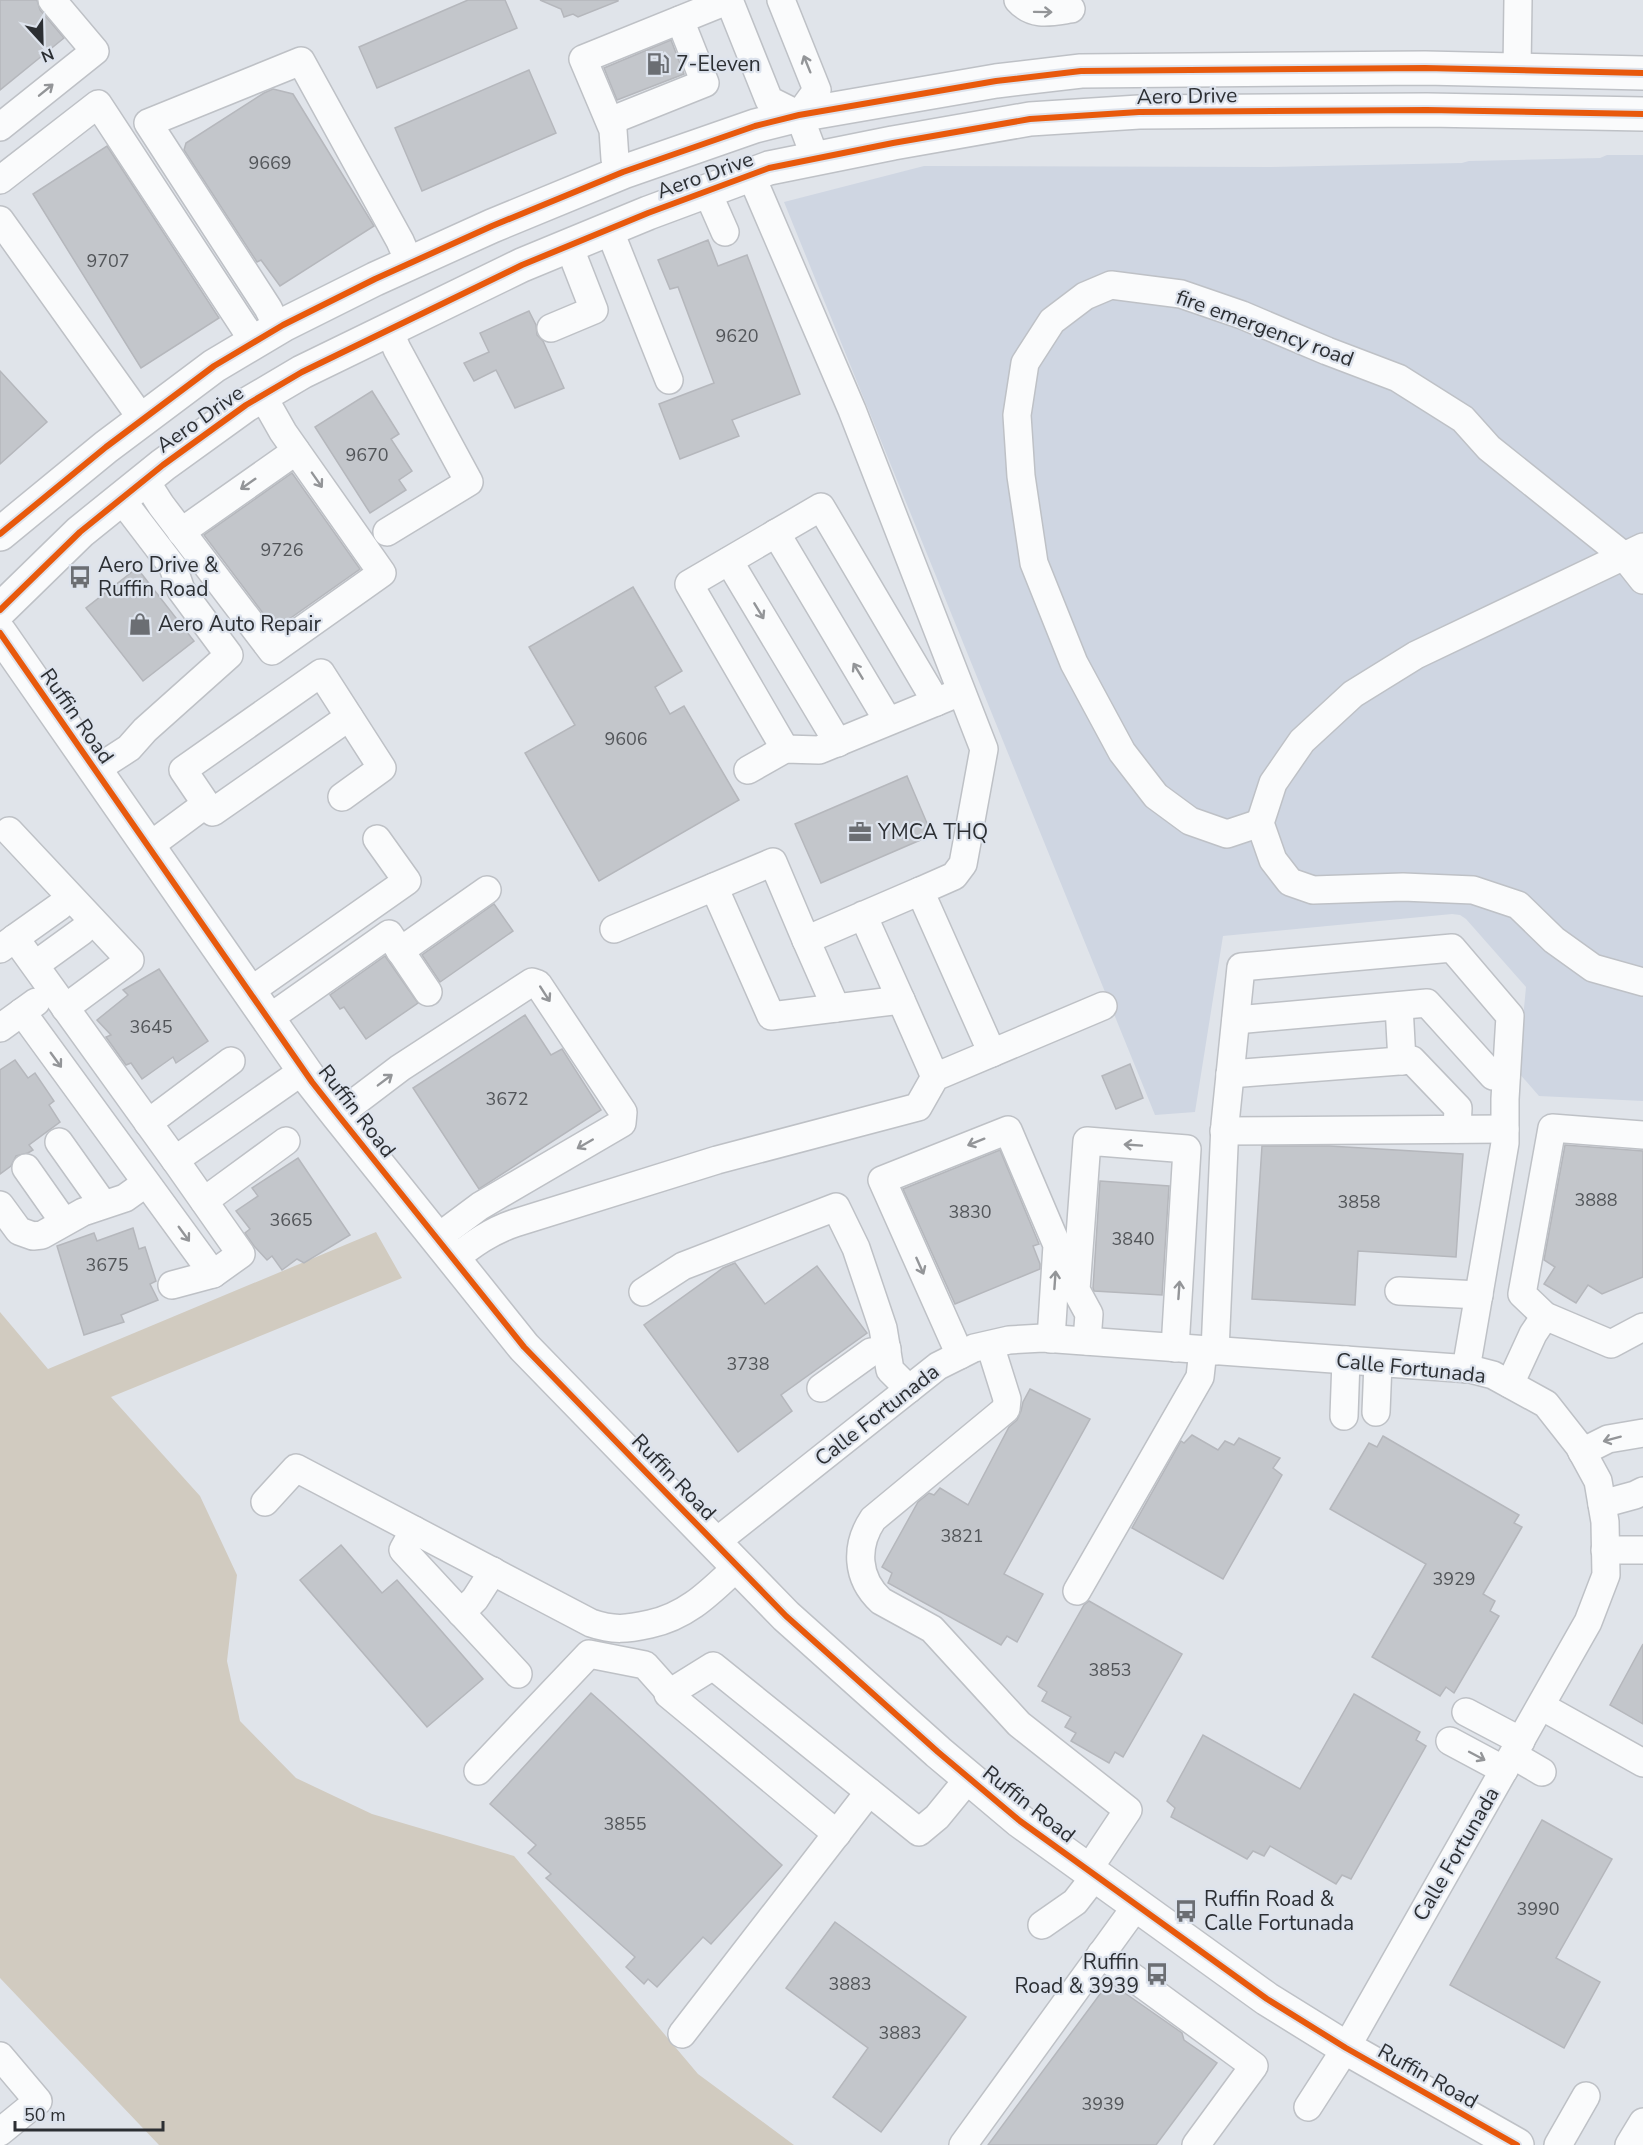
<svg xmlns="http://www.w3.org/2000/svg" width="1643" height="2145" font-family="'Nunito Sans',sans-serif">
<style>
.built{fill:#cfd6e2}
.green{fill:#d1cbc0}
.building{fill:#c3c6cb;stroke:#b5b7bc;stroke-width:1.5}
.lines{fill:none;stroke-linecap:round;stroke-linejoin:round}
.minor-casing{stroke:#bec1c6;stroke-width:30}
.major-casing{stroke:#bec1c6;stroke-width:36}
.minor{stroke:#fafbfc;stroke-width:27}
.major{stroke:#fafbfc;stroke-width:33}
.cycleway-casing{stroke:#dde3ed;stroke-width:10}
.cycleway{stroke:#e8590c;stroke-width:6}
.oneway{stroke:#939598}
.labels{text-anchor:middle;dominant-baseline:central;stroke-width:4.5;stroke-linejoin:round;paint-order:stroke}
.number-label{font-size:18px;fill:#525559}
.poi-label{font-size:21px;fill:#2c2f33;stroke:#dde3ed;text-anchor:start}
.street-label{font-size:21px;fill:#2c2f33;stroke:#dde3ed}
</style>
<rect width="100%" height="100%" fill="#e0e4ea"/>
<polygon class="built" points="1607,155 1643,155 1643,1101 1539,1096 1518,1072 1526,987 1466,919 1460,915 1452,914 1223,936 1195,1112 1155,1115 784,202 924,166 1271,167 1462,163 1469,161 1600,158"/>
<polygon class="green" points="376,1232 402,1278 111,1397 200,1496 237,1575 227,1661 240,1721 296,1778 372,1814 514,1856 698,2074 794,2145 159,2145 0,1978 0,1312 48,1369"/>
<g class="building">
<polygon points="0,0 37,0 40,10 64,38 0,90"/>
<polygon points="468,0 505,0 517,28 377,88 359,47"/>
<polygon points="540,0 618,0 618,1 578,17 573,14 564,17 561,9"/>
<polygon points="671,40 684,74 617,100 604,68"/>
<polygon points="529,70 556,133 422,191 395,128"/>
<polygon points="273,89 293,94 374,226 280,286 261,260 257,262 184,150 186,143 264,93"/>
<polygon points="107,146 219,318 141,368 33,194"/>
<polygon points="708,240 718,266 747,255 800,394 732,420 739,436 680,459 659,404 714,383 678,287 670,289 658,260"/>
<polygon points="529,311 536,325 537,335 543,341 564,388 515,408 496,370 474,381 464,363 489,352 480,333"/>
<polygon points="0,371 47,422 0,464"/>
<polygon points="372,391 399,434 391,439 412,471 399,480 406,490 370,513 315,427"/>
<polygon points="292,473 360,569 275,629 204,535"/>
<polygon points="137,568 194,641 143,681 86,608"/>
<polygon points="633,587 682,671 655,687 670,714 684,706 739,800 599,881 525,753 575,725 529,647"/>
<polygon points="907,776 932,835 821,883 795,824"/>
<polygon points="494,904 513,931 440,982 422,955"/>
<polygon points="385,956 418,1003 366,1039 344,1007 340,1009 330,995"/>
<polygon points="159,969 208,1041 176,1063 173,1057 142,1079 131,1063 126,1065 106,1037 111,1035 97,1020 128,995 123,990"/>
<polygon points="525,1015 551,1055 562,1049 601,1110 479,1189 413,1088"/>
<polygon points="15,1060 28,1078 35,1073 54,1101 49,1105 60,1122 29,1145 33,1150 28,1153 16,1156 11,1166 0,1174 0,1070"/>
<polygon points="1130,1064 1143,1098 1116,1109 1102,1076"/>
<polygon points="1565,1145 1643,1151 1643,1277 1602,1294 1588,1285 1576,1303 1544,1284 1555,1267 1544,1260"/>
<polygon points="1262,1146 1329,1146 1463,1154 1456,1257 1358,1251 1355,1305 1252,1299"/>
<polygon points="1000,1150 1039,1244 1033,1246 1040,1264 1040,1269 955,1304 903,1189"/>
<polygon points="298,1158 350,1235 304,1263 297,1259 282,1270 272,1256 267,1260 254,1246 245,1233 250,1229 236,1211 258,1196 252,1188"/>
<polygon points="1100,1181 1169,1186 1162,1295 1094,1291 1093,1288"/>
<polygon points="133,1228 139,1249 145,1247 156,1281 150,1284 158,1300 121,1315 124,1322 84,1335 57,1246 94,1233 97,1241"/>
<polygon points="735,1263 765,1304 817,1266 867,1333 781,1395 792,1411 738,1452 644,1325 723,1268"/>
<polygon points="1030,1389 1090,1419 1004,1574 1043,1594 1017,1642 1007,1636 1001,1645 888,1583 892,1573 882,1567 918,1502 929,1493 934,1495 940,1488 968,1505 1009,1427 1017,1420 1021,1411 1023,1402"/>
<polygon points="1192,1435 1218,1450 1225,1441 1234,1445 1239,1438 1280,1458 1273,1468 1282,1475 1223,1579 1132,1528 1181,1441 1184,1443"/>
<polygon points="1383,1436 1519,1515 1514,1523 1522,1527 1483,1594 1495,1601 1490,1611 1499,1616 1454,1693 1446,1687 1440,1696 1372,1657 1426,1564 1330,1509 1369,1443 1377,1447"/>
<polygon points="341,1545 382,1593 397,1580 483,1679 427,1727 300,1580"/>
<polygon points="1089,1601 1182,1654 1123,1757 1115,1752 1109,1763 1071,1741 1076,1733 1065,1727 1071,1717 1042,1701 1047,1692 1038,1686 1084,1605"/>
<polygon points="1643,1644 1643,1724 1610,1705"/>
<polygon points="591,1693 782,1865 711,1944 703,1937 657,1987 648,1979 644,1984 626,1967 635,1957 546,1878 551,1874 528,1853 536,1845 490,1804"/>
<polygon points="1354,1694 1420,1732 1416,1740 1426,1746 1351,1879 1342,1875 1336,1884 1270,1846 1264,1856 1253,1851 1247,1859 1171,1817 1175,1808 1167,1801 1203,1735 1300,1789"/>
<polygon points="1542,1820 1612,1859 1556,1958 1600,1982 1564,2048 1450,1985"/>
<polygon points="835,1922 966,2017 881,2132 833,2097 868,2048 786,1988"/>
<polygon points="1109,1982 1182,2033 1184,2040 1217,2063 1156,2145 988,2145"/>
</g>
<g class="lines">
<g class="minor-casing">
<g id="minor">
<polyline points="729,0 769,100 799,115 816,160"/>
<polyline points="781,0 817,90 799,115"/>
<path d="M1018 0C1033 17 1051 12 1071 9"/>
<polyline points="1517,70 1518,0"/>
<polyline points="610,121 705,83 680,20"/>
<polyline points="0,127 95,51 52,0"/>
<polyline points="620,173 615,159 613,130 583,59 729,0"/>
<polyline points="751,175 852,410 984,749 963,864 954,876 920,891 992,1053"/>
<polyline points="0,180 98,104 254,342"/>
<polyline points="707,191 725,232"/>
<polyline points="0,220 142,419"/>
<polyline points="609,229 669,380"/>
<polyline points="278,328 268,308 148,123 301,61 400,241 410,264"/>
<polyline points="551,328 594,310 569,246"/>
<polyline points="145,480 161,505 272,651 382,573 283,432 262,395"/>
<polyline points="181,532 296,451"/>
<polyline points="387,532 469,482 397,349 389,330"/>
<polyline points="776,533 888,721"/>
<polyline points="1643,547 1416,655 1353,694 1302,741 1273,783 1260,823 1273,860 1290,882 1313,890 1403,887 1473,890 1518,905 1554,940 1593,968 1643,982"/>
<polyline points="729,561 838,743"/>
<polyline points="785,749 689,584 821,507 936,702"/>
<polyline points="95,770 129,748 145,730 229,655 181,590 173,567 121,499"/>
<polyline points="748,770 785,749 819,750 953,695"/>
<polyline points="206,804 213,812 349,717"/>
<polyline points="1260,823 1227,834 1190,821 1156,796 1122,752 1074,663 1034,563 1021,476 1017,415 1025,363 1052,321 1085,296 1111,285 1181,294 1242,315 1327,351 1398,378 1463,419 1489,448 1624,556 1643,580"/>
<polyline points="9,831 130,960 65,1008"/>
<polyline points="148,847 206,804 183,770 321,673 382,768 342,797"/>
<polyline points="714,887 771,1016 836,1008"/>
<polyline points="863,915 901,1000 836,1008 806,940 920,891"/>
<polyline points="614,929 773,862 806,940"/>
<polyline points="15,938 60,906"/>
<polyline points="0,949 15,938 175,1160 304,1070"/>
<polyline points="400,951 487,890"/>
<polyline points="46,957 82,931 92,920"/>
<polyline points="249,992 407,881 377,839"/>
<polyline points="901,1000 935,1077"/>
<polyline points="1399,1006 1402,1061"/>
<polyline points="22,1012 213,1274"/>
<polyline points="268,1019 389,934 428,992"/>
<polyline points="1236,1020 1427,1003 1493,1076 1506,1076"/>
<polyline points="0,1028 36,1002"/>
<polyline points="1230,1074 1412,1060 1458,1108 1457,1129"/>
<polyline points="338,1115 400,1068 532,982 538,984 623,1112 622,1123 480,1206 437,1238"/>
<polyline points="148,1123 231,1061"/>
<polyline points="1224,1131 1505,1129"/>
<polyline points="1643,1135 1552,1128 1522,1294 1545,1316 1611,1344 1643,1327"/>
<polyline points="59,1142 103,1204"/>
<polyline points="26,1168 64,1222"/>
<polyline points="204,1201 286,1141"/>
<polyline points="0,1205 19,1231 33,1236 42,1235 83,1212 125,1198 146,1183"/>
<path d="M454 1259C473 1244 491 1231 515 1223L717 1160 918 1107 935 1077 1103 1006"/>
<polyline points="172,1285 213,1274 241,1254 175,1160"/>
<polyline points="1399,1291 1479,1295"/>
<polyline points="643,1292 683,1266 836,1207 856,1248 883,1328 890,1370 909,1389"/>
<polyline points="1087,1341 1089,1314 1076,1290 1087,1141 1187,1149 1175,1348"/>
<path d="M990 1345 1007 1399 1006 1409 873 1519C855 1546 856 1578 881 1601L932 1629 1019 1724 1128 1810 1088 1870"/>
<polyline points="1215,1351 1225,1124 1241,967 1452,948 1510,1016 1505,1099 1505,1143 1466,1369"/>
<polyline points="960,1355 882,1180 1008,1130 1057,1245 1051,1339"/>
<polyline points="1510,1384 1533,1334 1545,1316"/>
<polyline points="821,1388 871,1352 887,1349"/>
<polyline points="1376,1412 1378,1363"/>
<polyline points="1344,1416 1346,1360"/>
<polyline points="1582,1452 1608,1439 1643,1433"/>
<path d="M265 1502 296 1468 591 1623C614 1631 627 1629 650 1624 688 1616 711 1591 738 1566"/>
<polyline points="1602,1504 1635,1495 1643,1491"/>
<polyline points="414,1530 403,1550 518,1674"/>
<polyline points="716,1542 938,1366 974,1348 1009,1340 1043,1338 1470,1369 1493,1375 1546,1404 1579,1446 1598,1481 1605,1522 1606,1575 1588,1622 1346,2048 1308,2107"/>
<polyline points="1605,1550 1643,1550"/>
<polyline points="1077,1591 1200,1377 1203,1350"/>
<polyline points="461,1613 475,1599 493,1571"/>
<polyline points="1541,1706 1643,1763"/>
<polyline points="1466,1712 1521,1741"/>
<polyline points="1450,1741 1504,1770"/>
<polyline points="1513,1755 1542,1772"/>
<polyline points="478,1771 589,1654 645,1665 670,1693"/>
<polyline points="837,1834 668,1694 713,1666 919,1832 937,1817 969,1778"/>
<polyline points="1042,1925 1075,1902 1096,1875"/>
<polyline points="1101,1954 1254,2066 1196,2145"/>
<polyline points="682,2034 869,1792"/>
<polyline points="0,2056 38,2101 0,2132"/>
<polyline points="963,2145 1137,1905"/>
<polyline points="1558,2145 1586,2096"/>
<polyline points="1629,2145 1643,2122"/>
</g>
</g>
<g class="major-casing">
<g id="major">
<polyline points="0,534 106,447 214,366 283,325 375,279 492,226 623,172 755,126 799,115 996,81 1081,71 1425,68 1643,73"/>
<polyline points="0,610 80,532 163,465 246,405 302,372 522,265 648,213 769,168 893,143 1030,119 1139,112 1427,110 1643,114"/>
<polyline points="0,633 312,1082 338,1115 524,1347 786,1616 938,1752 1020,1821 1267,1999 1346,2048 1517,2145"/>
</g>
</g>
<use href="#minor" class="minor"/>
<use href="#major" class="major"/>
<g class="cycleway-casing">
<g id="cycleway">
<polyline points="0,534 106,447 214,366 283,325 375,279 492,226 623,172 755,126 799,115 996,81 1081,71 1425,68 1643,73"/>
<polyline points="0,610 80,532 163,465 246,405 302,372 522,265 648,213 769,168 893,143 1030,119 1139,112 1427,110 1643,114"/>
<polyline points="0,633 312,1082 338,1115 524,1347 786,1616 938,1752 1020,1821 1267,1999 1346,2048 1517,2145"/>
</g>
</g>
<use href="#cycleway" class="cycleway"/>
</g>
<defs><path id="oneway-shaft" d="M-6 0H5M1.5-3L5.5 0L1.5 3" fill="none" stroke-width="1.6" stroke-linecap="round" stroke-linejoin="round" transform="scale(1.5)"/></defs>
<g class="oneway">
<use href="#oneway-shaft" transform="translate(1043 12) rotate(1)"/>
<use href="#oneway-shaft" transform="translate(807 64) rotate(-112)"/>
<use href="#oneway-shaft" transform="translate(46 90) rotate(-39)"/>
<use href="#oneway-shaft" transform="translate(317 480) rotate(55)"/>
<use href="#oneway-shaft" transform="translate(248 484) rotate(145)"/>
<use href="#oneway-shaft" transform="translate(759 611) rotate(59)"/>
<use href="#oneway-shaft" transform="translate(858 671) rotate(-121)"/>
<use href="#oneway-shaft" transform="translate(545 994) rotate(57)"/>
<use href="#oneway-shaft" transform="translate(56 1060) rotate(54)"/>
<use href="#oneway-shaft" transform="translate(385 1080) rotate(-37)"/>
<use href="#oneway-shaft" transform="translate(976 1142) rotate(158)"/>
<use href="#oneway-shaft" transform="translate(585 1144) rotate(150)"/>
<use href="#oneway-shaft" transform="translate(1133 1145) rotate(-176)"/>
<use href="#oneway-shaft" transform="translate(184 1234) rotate(54)"/>
<use href="#oneway-shaft" transform="translate(920 1266) rotate(66)"/>
<use href="#oneway-shaft" transform="translate(1055 1280) rotate(-86)"/>
<use href="#oneway-shaft" transform="translate(1179 1290) rotate(-86)"/>
<use href="#oneway-shaft" transform="translate(1612 1439) rotate(165)"/>
<use href="#oneway-shaft" transform="translate(1477 1756) rotate(28)"/>
</g>
<defs>
<g id="fuel-bare" transform="scale(1.8)"><path d="M-5.5-6h7V0h2V4h1.3V-2.5L3-4.5l.8-.8L6-3V5H2.5V1h-1V6h-7ZM-4.2-4.7v3.2H.2V-4.7Z" fill="#6b6e73" stroke="#dde3ed" stroke-width="2.5" paint-order="stroke"/></g>
<g id="bus-bare" transform="scale(1.8)"><path d="M-5-6H5V4H4V6H2V4H-2V6H-4V4H-5ZM-3.5-4V0h7V-4ZM-3.5 1.2v1.5H-2V1.2ZM2 1.2v1.5H3.5V1.2Z" fill="#6b6e73" stroke="#dde3ed" stroke-width="2.5" paint-order="stroke"/></g>
<g id="shop-bare" transform="scale(1.8)"><path d="M-5-2.5h2.3a2.7 3.5 0 0 1 5.4 0H5L5.5 6h-11ZM-1.5-2.5h3a1.5 2.3 0 0 0-3 0Z" fill="#6b6e73" stroke="#dde3ed" stroke-width="2.5" paint-order="stroke"/></g>
<g id="office-bare" transform="scale(1.8)"><path d="M-6-3h4V-5.5h4V-3h4V5H-6ZM-1-4.5V-3h2v-1.5ZM-6 0V1H6V0Z" fill="#6b6e73" stroke="#dde3ed" stroke-width="2.5" paint-order="stroke"/></g>
</defs>
<g fill-rule="evenodd">
<use href="#fuel-bare" x="658" y="64"/>
<use href="#bus-bare" x="80" y="577"/>
<use href="#shop-bare" x="140" y="624"/>
<use href="#office-bare" x="860" y="832"/>
<use href="#bus-bare" x="1186" y="1911"/>
<use href="#bus-bare" x="1157" y="1974"/>
</g>
<g class="labels">
<g class="number-label">
<text x="270" y="163">9669</text>
<text x="108" y="261">9707</text>
<text x="737" y="336">9620</text>
<text x="367" y="455">9670</text>
<text x="282" y="550">9726</text>
<text x="626" y="739">9606</text>
<text x="151" y="1027">3645</text>
<text x="507" y="1099">3672</text>
<text x="1596" y="1200">3888</text>
<text x="1359" y="1202">3858</text>
<text x="970" y="1212">3830</text>
<text x="291" y="1220">3665</text>
<text x="1133" y="1239">3840</text>
<text x="107" y="1265">3675</text>
<text x="748" y="1364">3738</text>
<text x="962" y="1536">3821</text>
<text x="1454" y="1579">3929</text>
<text x="1110" y="1670">3853</text>
<text x="625" y="1824">3855</text>
<text x="1538" y="1909">3990</text>
<text x="850" y="1984">3883</text>
<text x="900" y="2033">3883</text>
<text x="1103" y="2104">3939</text>
</g>
<g class="poi-label">
<text x="676" y="64">7-Eleven</text>
<text x="98" y="565">Aero Drive &amp;<tspan x="98" dy="24">Ruffin Road</tspan></text>
<text x="158" y="624">Aero Auto Repair</text>
<text x="878" y="832">YMCA THQ</text>
<text x="1204" y="1899">Ruffin Road &amp;<tspan x="1204" dy="24">Calle Fortunada</tspan></text>
<text x="1139" y="1962" text-anchor="end">Ruffin<tspan x="1139" dy="24">Road &amp; 3939</tspan></text>
</g>
<g class="street-label">
<text transform="translate(1187 96) rotate(-1)">Aero Drive</text>
<text transform="translate(705 175) rotate(-20)">Aero Drive</text>
<text transform="translate(1265 328) rotate(20)">fire emergency road</text>
<text transform="translate(200 419) rotate(-35)">Aero Drive</text>
<text transform="translate(77 716) rotate(55)">Ruffin Road</text>
<text transform="translate(357 1111) rotate(52)">Ruffin Road</text>
<text transform="translate(1411 1368) rotate(6)">Calle Fortunada</text>
<text transform="translate(877 1415) rotate(-38)">Calle Fortunada</text>
<text transform="translate(674 1477) rotate(46)">Ruffin Road</text>
<text transform="translate(1029 1804) rotate(38)">Ruffin Road</text>
<text transform="translate(1456 1854) rotate(-60)">Calle Fortunada</text>
<text transform="translate(1428 2076) rotate(29)">Ruffin Road</text>
</g>
</g>
<g transform="translate(42 42) rotate(158)" stroke="#dde3ed" stroke-width="4.5" paint-order="stroke">
<path d="M0-4.5L10 22L0 15L-10 22Z" fill="#2c2f33"/>
<text y="-9" font-size="16" font-weight="bold" text-anchor="middle" fill="#2c2f33">N</text>
</g>
<path d="M15 2121v9h148v-9" fill="none" stroke="#2c2f33" stroke-width="3"/>
<text x="24" y="2121" font-size="18" fill="#2c2f33" stroke="#dde3ed" stroke-width="4.5" paint-order="stroke">50 m</text>
</svg>
